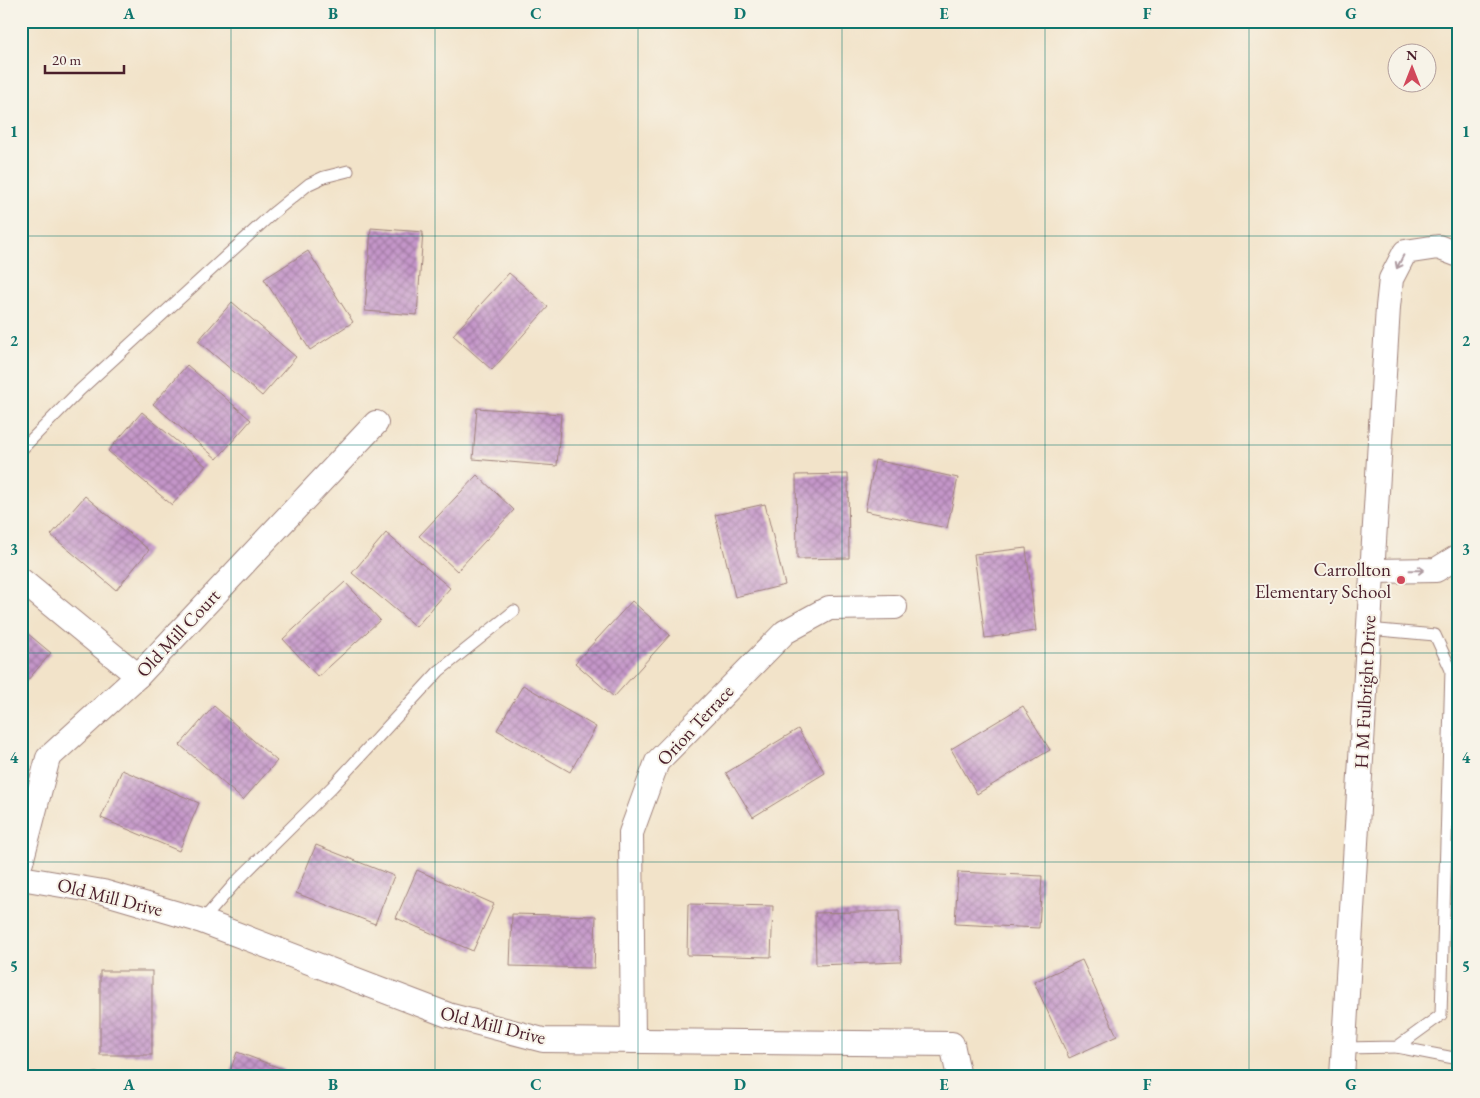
<svg xmlns="http://www.w3.org/2000/svg" width="1480" height="1098" font-family="'EB Garamond',serif">
<style>
.building{fill:url(#building-cross-hatch)}
.lines{fill:none;stroke-linecap:round;stroke-linejoin:round}
.lane-casing{stroke:#9e817a;stroke-width:13}
.street-casing{stroke:#9e817a;stroke-width:26}
.lane{stroke:#fff;stroke-width:11}
.street{stroke:#fff;stroke-width:24}
.oneway{stroke:#ae9aa0}
.grid{fill:none;stroke:#0f766e;stroke-width:1;stroke-opacity:0.55}
.poi-dot{fill:#d1495b;stroke:#f7f3e8;stroke-width:2}
.labels{text-anchor:middle;dominant-baseline:central;stroke-width:4;stroke-linejoin:round;paint-order:stroke}
.poi-label{font-size:19px;fill:#4a1f2b;stroke:#f7f3e8;text-anchor:end}
.street-label{font-size:19px;fill:#4a1f2b;stroke:#f7f3e8}
.neatline{fill:none;stroke:#0f766e;stroke-width:2}
.grid-label{font-size:16px;text-anchor:middle;font-weight:bold;fill:#0f766e}
</style>
<defs>
<pattern id="building-cross-hatch" width="8" height="8" patternUnits="userSpaceOnUse" patternTransform="scale(1.25)"><rect width="8" height="8" fill="#c496c9"/><path d="M0 0l8 8M0 8l8-8" fill="none" stroke="#a17aa3"/></pattern>
</defs>
<rect width="100%" height="100%" fill="#f7f3e8"/>
<filter id="ink" filterUnits="userSpaceOnUse"><feTurbulence type="fractalNoise" baseFrequency=".02" numOctaves="2"/><feDisplacementMap in="SourceGraphic" scale="10" xChannelSelector="R" yChannelSelector="G"/><feConvolveMatrix kernelMatrix="1 2 1 2 8 2 1 2 1" color-interpolation-filters="sRGB"/></filter>
<filter id="wash" filterUnits="userSpaceOnUse"><feTurbulence type="fractalNoise" baseFrequency=".0096" numOctaves="4" result="noise"/><feDisplacementMap in="SourceGraphic" scale="20" xChannelSelector="R" yChannelSelector="G"/><feGaussianBlur stdDeviation="1.12" result="paint"/><feColorMatrix in="noise" values="0 0 0 0 0 0 0 0 0 0 0 0 0 0 0 0 0 1.4 0 .05"/><feComposite in="paint" operator="in"/></filter>
<g filter="url(#wash)">
<rect width="100%" height="100%" fill="#f2e3c9"/>
<g id="blocks">
<g class="building">
<polygon points="371,228 423,232 417,315 365,311"/>
<polygon points="308,251 353,322 310,350 264,279"/>
<polygon points="509,273 548,307 492,370 453,335"/>
<polygon points="232,302 296,357 262,396 198,341"/>
<polygon points="187,365 251,420 217,459 153,404"/>
<polygon points="477,408 561,414 557,466 473,459"/>
<polygon points="142,412 206,466 172,505 108,451"/>
<polygon points="875,460 958,478 947,528 865,511"/>
<polygon points="848,474 849,558 797,559 796,475"/>
<polygon points="477,475 514,510 457,571 419,536"/>
<polygon points="85,496 149,550 116,590 51,535"/>
<polygon points="765,504 785,585 735,597 715,515"/>
<polygon points="386,533 450,588 416,627 352,573"/>
<polygon points="1026,548 1036,631 985,638 974,554"/>
<polygon points="345,582 380,620 318,677 283,639"/>
<polygon points="632,601 670,635 614,697 575,663"/>
<polygon points="21,628 51,653 21,688"/>
<polygon points="523,685 596,727 570,772 497,730"/>
<polygon points="214,706 277,761 243,800 180,745"/>
<polygon points="1023,706 1050,750 977,794 951,749"/>
<polygon points="798,729 825,773 753,817 726,773"/>
<polygon points="122,770 199,803 179,851 101,818"/>
<polygon points="316,845 394,876 375,924 296,893"/>
<polygon points="417,870 494,904 473,951 396,918"/>
<polygon points="958,872 1042,876 1039,928 955,924"/>
<polygon points="688,904 773,906 771,957 687,955"/>
<polygon points="899,911 901,962 816,965 815,913"/>
<polygon points="512,914 596,916 594,968 510,966"/>
<polygon points="1082,960 1117,1036 1069,1058 1034,982"/>
<rect x="100" y="971" width="52" height="84"/>
<polygon points="237,1052 304,1077 228,1077"/>
<rect x="94" y="1073" width="52" height="4"/>
</g>
</g>
</g>
<g filter="url(#ink)">
<use href="#blocks" fill-opacity="0" stroke="#9e817a" stroke-width="1"/>
<g class="lines">
<g class="lane-casing">
<g id="lane">
<polyline points="21,450 80,390 272,214 309,184 324,177 348,171"/>
<polyline points="202,921 236,882 332,787 439,671 514,611"/>
<polyline points="1397,1047 1459,1059"/>
<polyline points="1343,1048 1397,1047 1441,1015 1451,670 1435,635 1368,629"/>
</g>
</g>
<g class="street-casing">
<g id="street">
<polyline points="1372,571 1436,570 1459,556"/>
<polyline points="21,580 138,676"/>
<polyline points="21,862 48,758 138,676 376,423"/>
<polyline points="21,878 103,892 202,921 448,1015 543,1040 952,1044 959,1077"/>
<polyline points="633,1041 631,833 657,762 785,632 829,608 895,607"/>
<polyline points="1342,1077 1388,307 1391,279 1405,252 1438,247 1459,255"/>
</g>
</g>
<use href="#lane" class="lane"/>
<use href="#street" class="street"/>
</g>
<defs><path id="oneway-shaft" d="M-6 0H5M1.5-3L5.5 0L1.5 3" fill="none" stroke-width="1.6" stroke-linecap="round" stroke-linejoin="round" transform="scale(1.25)"/></defs>
<g class="oneway">
<use href="#oneway-shaft" transform="translate(1400 262) rotate(117)"/>
<use href="#oneway-shaft" transform="translate(1417 570) rotate(-1)"/>
</g>
</g>
<path class="grid" d="M231 21V1077M435 21V1077M638 21V1077M842 21V1077M1045 21V1077M1249 21V1077M21 236H1459M21 445H1459M21 653H1459M21 862H1459"/>
<circle class="poi-dot" cx="1401" cy="580" r="5"/>
<g class="labels">
<g class="poi-label">
<text x="1391" y="569">Carrollton<tspan x="1391" dy="22">Elementary School</tspan></text>
</g>
<g class="street-label">
<text transform="translate(178 633) rotate(-47)">Old Mill Court</text>
<text transform="translate(1365 692) rotate(-87)">H M Fulbright Drive</text>
<text transform="translate(695 725) rotate(-47)">Orion Terrace</text>
<text transform="translate(110 897) rotate(14)">Old Mill Drive</text>
<text transform="translate(493 1025) rotate(14)">Old Mill Drive</text>
</g>
</g>
<rect width="1480" height="1098" fill="none" stroke="#f7f3e8" stroke-width="55"/>
<g transform="translate(1412 68)"><circle r="24" fill="#f7f3e8" stroke="#b29e9c"/>
<path d="M0-4L9 19L0 12L-9 19Z" fill="#d1495b"/>
<text y="-8" font-size="14" font-weight="bold" text-anchor="middle" fill="#4a1f2b">N</text>
</g>
<path d="M45 65v8h79v-8" fill="none" stroke="#4a1f2b" stroke-width="2.5"/>
<text x="52" y="65" font-size="15" fill="#4a1f2b" stroke="#f7f3e8" stroke-width="4" paint-order="stroke">20 m</text>
<rect x="28" y="28" width="1424" height="1042" class="neatline"/>
<g class="grid-label">
<text x="129" y="19">A</text>
<text x="333" y="19">B</text>
<text x="536" y="19">C</text>
<text x="740" y="19">D</text>
<text x="944" y="19">E</text>
<text x="1147" y="19">F</text>
<text x="1351" y="19">G</text>
<text x="14" y="137">1</text>
<text x="1466" y="137">1</text>
<text x="14" y="346">2</text>
<text x="1466" y="346">2</text>
<text x="14" y="555">3</text>
<text x="1466" y="555">3</text>
<text x="14" y="763">4</text>
<text x="1466" y="763">4</text>
<text x="14" y="972">5</text>
<text x="1466" y="972">5</text>
<text x="129" y="1090">A</text>
<text x="333" y="1090">B</text>
<text x="536" y="1090">C</text>
<text x="740" y="1090">D</text>
<text x="944" y="1090">E</text>
<text x="1147" y="1090">F</text>
<text x="1351" y="1090">G</text>
</g>
</svg>
